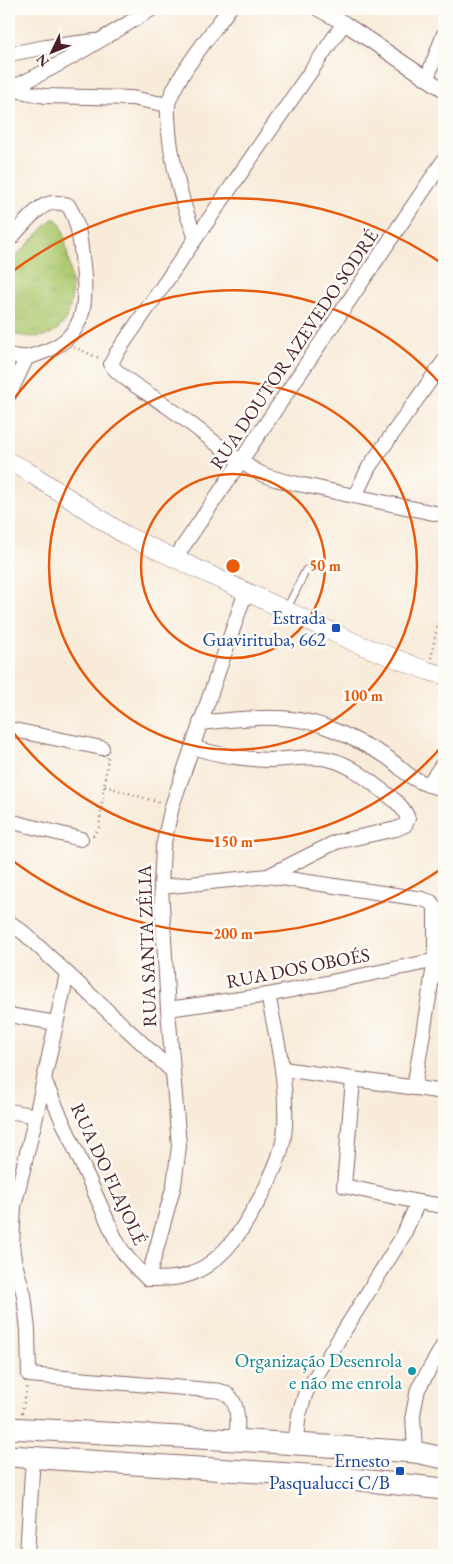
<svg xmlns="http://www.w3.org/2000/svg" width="453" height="1564" font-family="'EB Garamond',serif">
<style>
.grass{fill:url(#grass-tufts);stroke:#7c754e}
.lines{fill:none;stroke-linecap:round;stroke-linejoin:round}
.service-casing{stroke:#876668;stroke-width:9}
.minor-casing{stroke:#876668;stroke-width:16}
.tertiary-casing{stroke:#876668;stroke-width:19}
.primary-casing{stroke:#876668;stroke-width:23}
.path{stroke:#876668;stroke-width:2.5;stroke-dasharray:1 4;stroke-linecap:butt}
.service{stroke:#fff;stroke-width:7}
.minor{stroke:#fff;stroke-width:14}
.tertiary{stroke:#fff;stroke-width:18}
.primary{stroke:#fff;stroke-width:21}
.ring{fill:none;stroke:#e8590c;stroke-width:2.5}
.transit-dot{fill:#1a4fb4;stroke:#fdfcf7;stroke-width:2}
.culture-dot{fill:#0f9aa8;stroke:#fdfcf7;stroke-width:2}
.labels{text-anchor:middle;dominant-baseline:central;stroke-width:5;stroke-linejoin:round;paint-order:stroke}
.street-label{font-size:19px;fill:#4a1f2b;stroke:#fdfcf7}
.transit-label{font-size:19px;fill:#164399;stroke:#fdfcf7;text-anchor:end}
.culture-label{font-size:19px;fill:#0d838f;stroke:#fdfcf7;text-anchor:end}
.centre{fill:#e8590c;stroke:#fdfcf7;stroke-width:2.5}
.ring-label{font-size:15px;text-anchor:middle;font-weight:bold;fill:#e8590c;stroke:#fdfcf7;stroke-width:5;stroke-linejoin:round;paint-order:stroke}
</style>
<defs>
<pattern id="grass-tufts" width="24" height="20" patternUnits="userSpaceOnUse" patternTransform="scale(1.25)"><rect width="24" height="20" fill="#afcb72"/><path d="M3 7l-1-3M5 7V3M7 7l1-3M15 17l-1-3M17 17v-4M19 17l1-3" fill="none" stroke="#98ae63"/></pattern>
</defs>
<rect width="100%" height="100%" fill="#fdfcf7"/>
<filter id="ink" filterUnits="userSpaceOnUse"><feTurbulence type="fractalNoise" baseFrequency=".02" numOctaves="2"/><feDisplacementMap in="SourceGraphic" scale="10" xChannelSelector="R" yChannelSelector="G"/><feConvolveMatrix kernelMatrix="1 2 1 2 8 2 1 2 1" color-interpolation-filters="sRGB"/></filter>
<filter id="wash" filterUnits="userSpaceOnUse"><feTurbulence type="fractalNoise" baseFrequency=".0096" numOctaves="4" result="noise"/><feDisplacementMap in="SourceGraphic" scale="20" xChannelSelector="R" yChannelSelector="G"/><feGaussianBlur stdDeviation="1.12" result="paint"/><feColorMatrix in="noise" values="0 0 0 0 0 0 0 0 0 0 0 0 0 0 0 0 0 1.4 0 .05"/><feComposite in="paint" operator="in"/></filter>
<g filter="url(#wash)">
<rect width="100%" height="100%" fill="#f8ebd9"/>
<path class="grass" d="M52 219H56C65 228 65 240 67 251 71 277 80 318 51 334 38 340 22 335 9 334V264Z"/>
</g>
<g filter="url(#ink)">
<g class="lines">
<g class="service-casing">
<polyline id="service" points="286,610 306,570"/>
</g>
<g class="minor-casing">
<g id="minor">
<polyline points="318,9 344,23 444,90"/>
<path d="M344 23 116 354 111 364C117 376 153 396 165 405 196 426 227 455 258 472 274 481 296 483 313 487 357 497 401 506 444 515"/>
<polyline points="9,54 46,47 95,41"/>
<polyline points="427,78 444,34"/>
<path d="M9 89C59 67 105 37 152 9"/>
<polyline points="9,89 45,96 132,98 168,105"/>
<path d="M196 238C182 204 173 169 169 132 169 124 167 114 168 105 173 81 213 31 229 9"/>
<path d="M9 240C19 230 35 208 48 204 55 201 62 203 68 205 78 221 80 238 82 257 87 296 89 335 46 351 28 358 27 359 9 355"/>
<polyline points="9,395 26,359"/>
<polyline points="355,496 369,467 444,361"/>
<polyline points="176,559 182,548 444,160"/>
<path d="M200 723C239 718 289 713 326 727 345 734 364 744 382 754 391 759 398 766 406 773 417 782 430 786 444 789"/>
<polyline points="9,729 102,748"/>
<path d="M192 747C217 755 241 759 267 760 290 760 312 754 335 761 352 766 367 779 380 789 391 797 404 806 408 819L405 825 396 829 336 842 268 876"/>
<polyline points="428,785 444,762"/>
<polyline points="9,821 81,839"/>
<polyline points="161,887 268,876 422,899 431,902 435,907 435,960 414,1088"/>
<polyline points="9,922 24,933 173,1072"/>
<path d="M67 974 36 1116 14 1206 12 1245 14 1260 24 1295 28 1330 29 1375 209 1390C214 1390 221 1390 225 1393 240 1401 238 1426 236 1440"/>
<polyline points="168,1009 268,995 442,959"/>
<polyline points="9,1015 56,1023"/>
<polyline points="283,1069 444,1092"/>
<path d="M44 1080 116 1240C124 1256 135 1267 148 1279"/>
<polyline points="353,1080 344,1186 418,1202 444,1206"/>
<polyline points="9,1111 36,1116"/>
<polyline points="148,1279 174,1185 179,1146 168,1009 161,887 163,847 172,806 246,591"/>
<path d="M148 1279C163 1279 180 1279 193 1273 228 1258 247 1222 264 1191 274 1170 284 1150 285 1126 287 1080 277 1039 268 995"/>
<polyline points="295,1444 299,1415 306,1392 403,1236 418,1202"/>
<polyline points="415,1452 413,1414 418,1389 444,1344"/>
<polyline points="27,1555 32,1472"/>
</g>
</g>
<g class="tertiary-casing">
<polyline id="tertiary" points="9,462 24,469 125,535 358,644 428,671 444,675"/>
</g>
<g class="primary-casing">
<g id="primary">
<polyline points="9,1428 236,1440 415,1452 444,1458"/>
<polyline points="9,1456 323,1476 444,1489"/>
</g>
</g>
<g class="path">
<polyline points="74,347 101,359"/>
<path d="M431 658C434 645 435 626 444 615"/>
<polyline points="105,786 161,803"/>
<polyline points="93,836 99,827 108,757"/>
<polyline points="22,1413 27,1387"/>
</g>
<use href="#service" class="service"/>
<use href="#minor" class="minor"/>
<use href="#tertiary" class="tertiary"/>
<use href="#primary" class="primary"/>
</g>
</g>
<g class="ring">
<circle cx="233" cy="566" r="92"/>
<circle cx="233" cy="566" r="184"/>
<path d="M443 745A276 276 0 0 1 10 728M10 404A276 276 0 0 1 443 387"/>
<path d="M444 867A368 368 0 0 1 9 858M9 274A368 368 0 0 1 444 265"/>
</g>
<g class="transit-dot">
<rect x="331" y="623" width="10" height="10" rx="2.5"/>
<rect x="395" y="1466" width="10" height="10" rx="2.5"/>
</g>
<circle class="culture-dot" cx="412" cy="1371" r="5"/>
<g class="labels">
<g class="street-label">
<text transform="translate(294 349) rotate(-56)">RUA DOUTOR AZEVEDO SODRÉ</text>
<text transform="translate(147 946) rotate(-92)">RUA SANTA ZÉLIA</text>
<text transform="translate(298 968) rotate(-11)">RUA DOS OBOÉS</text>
<text transform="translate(109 1174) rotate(65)">RUA DO FLAJOLÉ</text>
</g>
<g class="transit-label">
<text x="326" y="617">Estrada<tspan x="326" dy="22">Guavirituba, 662</tspan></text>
<text x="390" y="1460">Ernesto<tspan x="390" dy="22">Pasqualucci C/B</tspan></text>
</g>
<g class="culture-label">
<text x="402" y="1360">Organização Desenrola<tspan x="402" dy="22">e não me enrola</tspan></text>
</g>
</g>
<circle cx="233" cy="566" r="8" class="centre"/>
<g class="ring-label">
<text x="325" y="571">50 m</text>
<text x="363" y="701">100 m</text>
<text x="233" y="847">150 m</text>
<text x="233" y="939">200 m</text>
</g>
<rect width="453" height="1564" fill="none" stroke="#fdfcf7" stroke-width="30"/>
<g transform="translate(52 52) rotate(227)" stroke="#fdfcf7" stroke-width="4" paint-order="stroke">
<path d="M0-4L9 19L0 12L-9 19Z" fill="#4a1f2b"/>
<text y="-8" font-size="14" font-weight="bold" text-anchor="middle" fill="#4a1f2b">N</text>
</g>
</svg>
